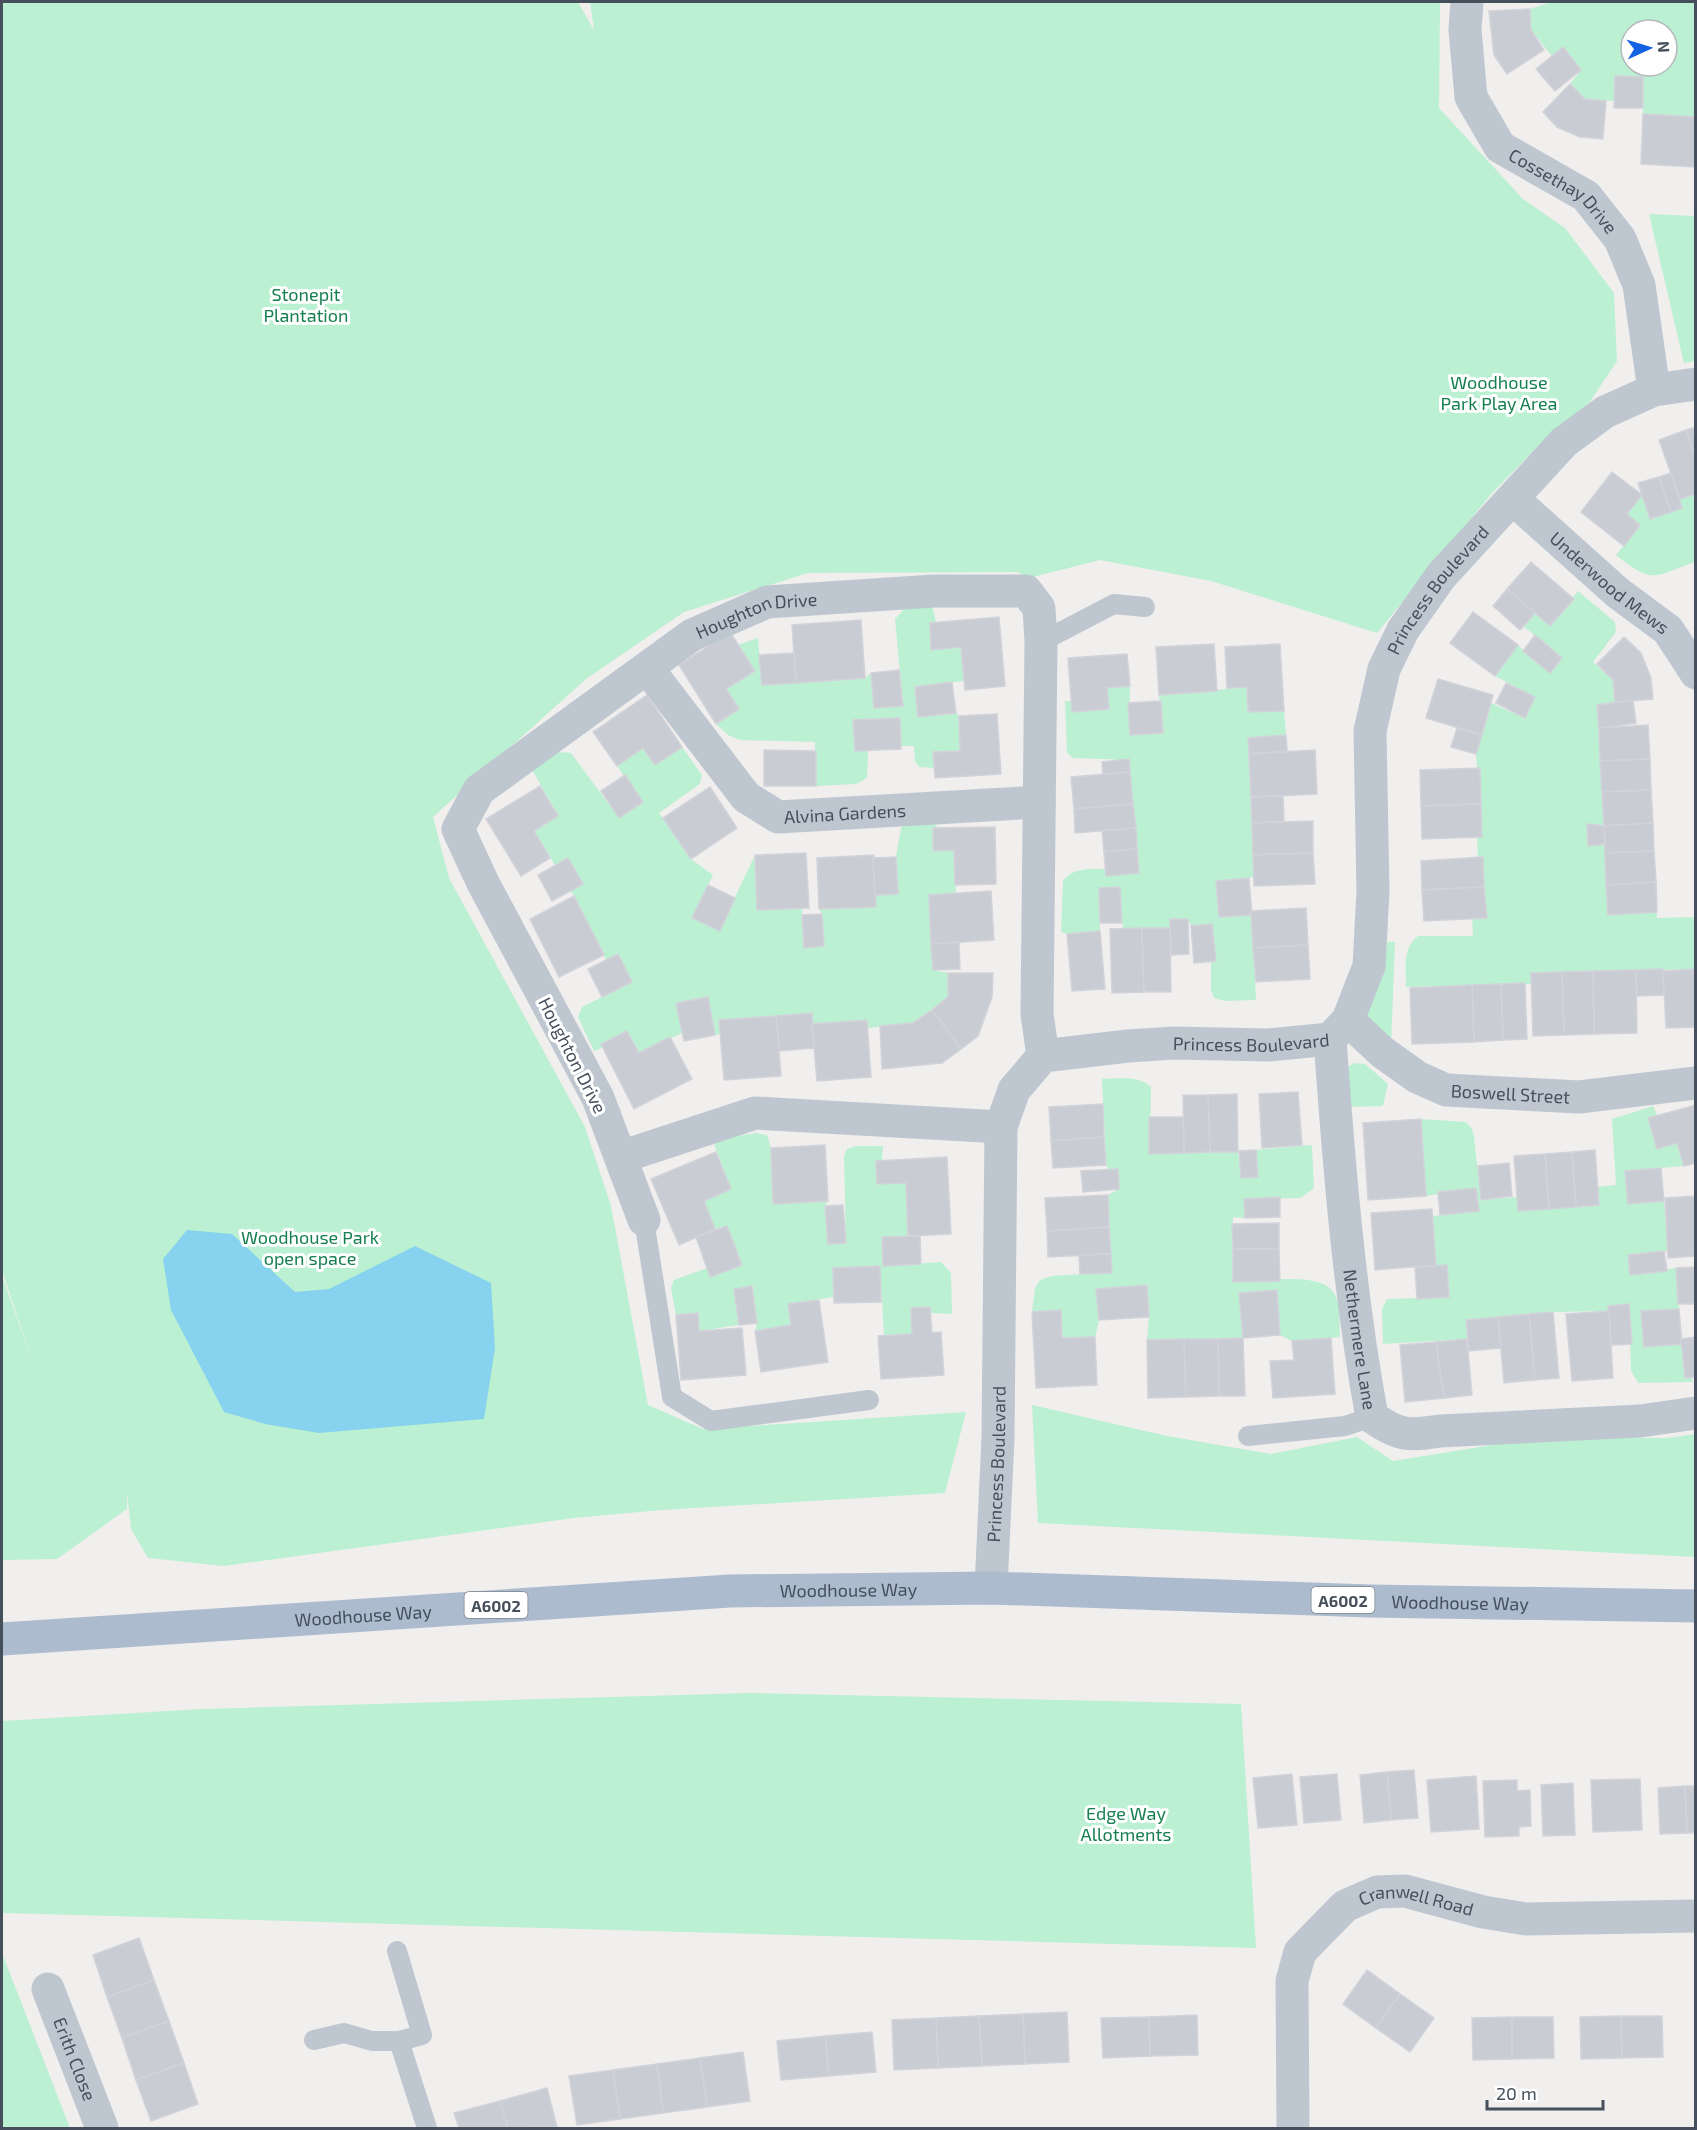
<svg xmlns="http://www.w3.org/2000/svg" width="1697" height="2130" font-family="'Exo 2',sans-serif">
<style>
.green{fill:#bbf0d2;fill-rule:evenodd}
.water{fill:#87d2ee}
.building{fill:#caccd4;stroke:#d2d3da;stroke-width:1.5}
.lines{fill:none;stroke-linecap:round;stroke-linejoin:round}
.lane{stroke:#bec7d0;stroke-width:20}
.street{stroke:#bec7d0;stroke-width:33}
.primary{stroke:#adbbce;stroke-width:33}
.labels{text-anchor:middle;dominant-baseline:central;stroke-width:6;stroke-linejoin:round;paint-order:stroke}
.shield{fill:#fff;stroke:#7e848d;stroke-width:1.5}
.shield-label{font-size:16px;font-weight:bold;fill:#46505c}
.street-label{font-size:18px;fill:#46505c;stroke:#fff}
.park-label{font-size:18px;fill:#157f50;stroke:#fff}
</style>
<rect width="100%" height="100%" fill="#f1eeee"/>
<g class="green">
<polygon points="2,2 578,2 594,30 590,2 1440,2 1439,108 1523,199 1565,228 1614,293 1617,361 1589,403 1549,435 1492,493 1377,633 1211,581 1100,560 1029,578 1018,572 808,573 684,612 586,679 433,817 449,878 585,1127 611,1206 648,1405 703,1429 966,1412 945,1493 662,1510 574,1518 224,1566 148,1558 131,1529 127,1492 127,1509 57,1559 2,1560 2,1275 33,1364 2,1270"/>
<path d="M1551 2H1695V117L1643 114V77L1615 76 1614 101 1585 99 1570 84 1581 70 1563 48 1552 56 1531 30 1530 9ZM1631 30H1667V66H1631Z"/>
<polygon points="1649,214 1695,216 1695,361 1684,363"/>
<path d="M1695 494V562C1652 577 1654 585 1616 555L1640 525 1627 514 1642 495 1651 519 1682 508 1680 499Z"/>
<path d="M1578 591 1615 622 1616 632 1593 662 1613 680 1615 702 1597 705 1604 826 1587 825 1588 846 1605 844 1608 914 1657 912V918L1695 917V969L1531 973V984L1406 987C1406 969 1402 948 1418 936H1473L1472 918 1486 917 1483 858H1478L1477 837H1482L1480 769 1477 768 1476 754 1491 703 1525 718 1535 697 1495 676 1518 645 1550 673 1562 658 1523 626 1535 613 1550 626Z"/>
<polygon points="932,605 936,622 930,623 932,650 961,647 964,681 915,687 918,717 956,713 959,716 960,751 934,753 935,768 919,767 915,761 914,746 901,746 899,718 853,720 855,751 868,751 867,778 856,784 816,786 815,742 740,740 728,735 716,724 726,689 755,671 738,645 758,638 762,685 865,678 871,673 874,708 903,705 895,619 907,606"/>
<path d="M1130 686V735L1163 733 1159 695 1247 687 1248 712 1284 711 1286 735 1248 738 1254 877 1216 881 1219 917 1252 915 1256 1000 1225 1001 1214 998 1211 991V962L1216 961 1212 924 1191 926 1188 919H1171L1170 928 1123 929 1120 887 1099 888 1100 931 1067 934 1061 932 1063 881C1073 867 1090 869 1106 869V876L1139 873 1129 760 1073 758 1067 753 1065 701H1071L1072 712 1108 709 1107 688Z"/>
<polygon points="682,747 702,775 700,784 659,813 691,859 713,875 693,918 719,931 755,855 757,910 802,908 804,947 824,946 822,914 819,909 876,907 875,895 898,893 896,857 901,828 911,820 935,820 937,828 933,829 933,850 954,850 956,893 929,895 933,970 948,973 948,997 913,1023 867,1028 866,1020 812,1024 811,1013 720,1020 721,1034 715,1035 708,997 682,1033 639,1053 627,1031 601,1044 602,1048 594,1051 578,1017 582,1007 632,982 618,954 606,960 574,896 534,831 558,815 531,768 555,752 571,753 619,818 643,802 617,766 643,748 655,765"/>
<polygon points="1387,942 1395,942 1391,1047 1370,1025 1366,1012 1384,967"/>
<polygon points="1354,1063 1365,1064 1388,1084 1383,1106 1345,1107 1346,1068"/>
<path d="M1102 1079C1119 1079 1138 1075 1151 1087L1150 1153 1238 1152 1241 1177 1258 1176 1256 1150 1312 1145 1314 1188 1301 1198 1244 1199 1245 1218 1233 1217V1281C1258 1283 1324 1269 1335 1295 1341 1307 1339 1324 1340 1337L1292 1341 1280 1335 1276 1290 1240 1293 1243 1338 1147 1340 1149 1317 1147 1285 1097 1289 1099 1320 1095 1337 1062 1338 1060 1310 1032 1312 1035 1288 1040 1280 1052 1276 1112 1272 1108 1195 1119 1189 1106 1165Z"/>
<polygon points="1653,1106 1657,1115 1649,1118 1657,1149 1677,1143 1684,1166 1625,1171 1628,1204 1664,1201 1668,1251 1629,1255 1630,1274 1676,1268 1679,1309 1642,1311 1644,1346 1682,1344 1685,1378 1692,1378 1693,1382 1638,1383 1631,1370 1629,1304 1609,1306 1609,1311 1553,1312 1466,1320 1467,1339 1383,1344 1382,1309 1387,1299 1449,1297 1447,1265 1436,1265 1433,1216 1479,1211 1476,1188 1426,1196 1421,1119 1466,1122 1472,1129 1474,1137 1481,1200 1517,1197 1518,1211 1599,1205 1598,1187 1616,1185 1612,1119"/>
<polygon points="756,1133 767,1135 771,1148 773,1204 828,1201 825,1206 828,1244 846,1242 844,1156 847,1149 856,1146 883,1146 882,1161 876,1162 877,1184 906,1183 908,1236 882,1238 883,1266 941,1262 951,1273 952,1314 930,1313 929,1307 911,1308 912,1334 884,1335 880,1266 833,1268 834,1297 788,1304 791,1325 755,1331 757,1323 752,1287 734,1289 739,1325 699,1331 698,1313 676,1315 671,1288 674,1280 707,1268 727,1226 715,1229 704,1201 731,1189 714,1144 731,1137"/>
<polygon points="1032,1405 1167,1436 1271,1454 1357,1437 1393,1461 1541,1437 1668,1438 1695,1434 1695,1557 1038,1523"/>
<polygon points="749,1693 1241,1704 1256,1948 2,1913 2,1721 202,1709"/>
<polygon points="2,1953 70,2128 2,2128"/>
</g>
<polygon class="water" points="187,1230 232,1234 295,1292 329,1289 415,1246 491,1283 495,1348 484,1419 319,1433 265,1424 224,1412 171,1310 163,1259"/>
<g class="building">
<polygon points="1530,9 1531,30 1544,50 1507,74 1494,55 1489,11"/>
<polygon points="1563,47 1581,70 1555,91 1536,69"/>
<polygon points="1615,76 1643,77 1643,108 1614,108"/>
<polygon points="1570,84 1585,99 1606,101 1603,139 1580,137 1557,127 1543,112"/>
<polygon points="1643,114 1696,117 1696,167 1641,164"/>
<polygon points="1696,427 1696,458 1686,430"/>
<polygon points="1686,430 1696,458 1696,494 1680,499 1659,440"/>
<polygon points="1612,472 1642,495 1627,514 1640,525 1624,546 1581,512"/>
<polygon points="1671,473 1682,508 1671,512 1659,477"/>
<polygon points="1659,477 1671,512 1650,519 1638,483"/>
<polygon points="1531,562 1574,599 1550,626 1507,589"/>
<polygon points="1507,589 1535,613 1520,630 1493,606"/>
<polygon points="1473,612 1518,645 1495,676 1450,643"/>
<polygon points="999,617 1005,686 965,690 961,647 931,650 930,623"/>
<polygon points="861,620 865,678 796,683 792,625"/>
<polygon points="730,632 755,671 726,689 739,709 716,724 679,665"/>
<polygon points="1535,635 1562,658 1550,673 1523,651"/>
<polygon points="1624,637 1641,653 1651,678 1653,699 1615,702 1613,680 1597,664"/>
<polygon points="1214,644 1217,691 1159,695 1156,647"/>
<polygon points="1280,644 1284,711 1248,712 1247,687 1227,688 1225,647"/>
<polygon points="794,653 796,683 762,685 759,655"/>
<polygon points="1127,654 1130,686 1107,688 1109,709 1072,712 1068,658"/>
<polygon points="899,670 903,706 874,708 871,673"/>
<polygon points="1438,679 1493,695 1482,735 1426,718"/>
<polygon points="952,682 956,713 918,717 915,687"/>
<polygon points="1506,683 1535,697 1525,718 1496,703"/>
<polygon points="647,695 682,747 655,765 643,748 617,766 593,732"/>
<polygon points="1633,700 1636,723 1599,728 1597,705"/>
<polygon points="1161,701 1163,733 1130,735 1128,703"/>
<polygon points="997,714 1001,774 935,778 933,752 960,751 959,716"/>
<polygon points="900,718 901,749 855,751 853,720"/>
<polygon points="1648,725 1650,759 1600,761 1599,728"/>
<polygon points="1457,728 1482,735 1476,754 1451,747"/>
<polygon points="1286,735 1287,751 1249,754 1248,738"/>
<polygon points="764,750 816,751 816,786 764,786"/>
<polygon points="1315,750 1317,794 1251,797 1249,754"/>
<polygon points="1129,759 1130,772 1103,774 1102,762"/>
<polygon points="1650,759 1651,790 1602,792 1600,761"/>
<polygon points="1480,768 1481,804 1421,806 1420,770"/>
<polygon points="1130,772 1133,804 1074,809 1071,777"/>
<polygon points="625,775 643,802 619,818 601,791"/>
<polygon points="540,786 558,816 534,831 550,858 521,876 486,819"/>
<polygon points="710,787 737,828 691,859 663,818"/>
<polygon points="1651,790 1653,823 1604,826 1602,792"/>
<polygon points="1283,796 1284,821 1252,823 1251,797"/>
<polygon points="1133,804 1136,828 1075,833 1074,809"/>
<polygon points="1481,804 1482,837 1422,839 1421,806"/>
<polygon points="1313,821 1313,853 1253,855 1252,823"/>
<polygon points="1653,823 1654,851 1605,853 1604,826"/>
<polygon points="1587,824 1604,826 1605,844 1588,846"/>
<polygon points="995,827 996,884 955,885 954,850 933,851 933,828"/>
<polygon points="1136,828 1137,849 1104,852 1102,831"/>
<polygon points="1137,849 1139,873 1106,876 1104,852"/>
<polygon points="1654,851 1656,882 1606,885 1605,853"/>
<polygon points="806,853 809,908 757,910 755,855"/>
<polygon points="1313,853 1315,884 1254,886 1253,855"/>
<polygon points="874,855 876,907 819,909 817,858"/>
<polygon points="896,857 898,894 875,895 873,858"/>
<polygon points="1483,857 1484,887 1422,890 1421,861"/>
<polygon points="568,858 583,884 552,901 538,875"/>
<polygon points="1249,878 1252,915 1219,917 1216,881"/>
<polygon points="1656,882 1657,912 1608,915 1606,885"/>
<polygon points="708,885 735,898 720,931 692,918"/>
<polygon points="1120,887 1122,923 1100,923 1099,888"/>
<polygon points="1484,887 1487,918 1424,921 1422,890"/>
<polygon points="991,891 994,940 931,944 929,895"/>
<polygon points="574,896 604,955 559,977 530,919"/>
<polygon points="1306,908 1308,945 1253,948 1251,911"/>
<polygon points="822,914 824,946 804,948 802,915"/>
<polygon points="1170,919 1188,919 1189,954 1171,955"/>
<polygon points="1212,924 1216,961 1194,963 1191,926"/>
<polygon points="1142,928 1144,992 1112,993 1110,929"/>
<polygon points="1142,928 1170,928 1171,992 1144,992"/>
<polygon points="1100,931 1105,989 1072,991 1067,934"/>
<polygon points="959,942 960,969 933,970 931,944"/>
<polygon points="1308,945 1310,979 1256,982 1253,948"/>
<polygon points="618,954 632,982 602,997 588,969"/>
<polygon points="1663,969 1664,995 1637,996 1636,970"/>
<polygon points="1696,969 1696,1027 1666,1028 1663,971"/>
<polygon points="1636,970 1637,1033 1594,1034 1593,971"/>
<polygon points="1593,971 1594,1034 1564,1035 1562,972"/>
<polygon points="1562,972 1564,1035 1533,1036 1531,973"/>
<polygon points="948,973 993,973 992,997 978,1036 961,1049 932,1010 948,997"/>
<polygon points="1525,983 1527,1039 1503,1040 1501,984"/>
<polygon points="1501,984 1503,1040 1474,1042 1472,985"/>
<polygon points="1472,985 1474,1042 1412,1044 1410,988"/>
<polygon points="708,997 715,1035 684,1041 676,1003"/>
<polygon points="932,1010 961,1049 942,1063 882,1069 880,1026 913,1023"/>
<polygon points="812,1013 815,1048 779,1051 776,1016"/>
<polygon points="776,1016 781,1076 724,1080 719,1020"/>
<polygon points="867,1020 871,1077 817,1081 812,1024"/>
<polygon points="627,1031 639,1053 670,1037 692,1079 634,1109 601,1044"/>
<polygon points="1298,1092 1302,1145 1262,1148 1259,1094"/>
<polygon points="1237,1094 1238,1152 1210,1152 1208,1095"/>
<polygon points="1183,1095 1208,1095 1210,1152 1184,1153"/>
<polygon points="1103,1104 1104,1137 1051,1141 1049,1107"/>
<polygon points="1696,1105 1696,1163 1684,1166 1677,1143 1657,1149 1648,1118"/>
<polygon points="1149,1117 1183,1117 1184,1153 1149,1154"/>
<polygon points="1421,1119 1426,1196 1368,1200 1363,1123"/>
<polygon points="1104,1137 1106,1165 1053,1168 1051,1141"/>
<polygon points="825,1145 828,1201 773,1204 771,1148"/>
<polygon points="1256,1150 1258,1177 1241,1178 1239,1151"/>
<polygon points="1595,1150 1599,1205 1576,1207 1572,1152"/>
<polygon points="716,1152 731,1189 704,1201 715,1229 679,1245 651,1179"/>
<polygon points="1572,1152 1576,1207 1549,1209 1545,1154"/>
<polygon points="1545,1154 1549,1209 1518,1211 1514,1156"/>
<polygon points="947,1157 951,1234 908,1236 906,1183 877,1184 876,1161"/>
<polygon points="1509,1163 1512,1196 1481,1200 1478,1166"/>
<polygon points="1661,1168 1664,1201 1628,1204 1625,1171"/>
<polygon points="1118,1169 1119,1189 1083,1192 1081,1171"/>
<polygon points="1476,1188 1479,1211 1440,1215 1438,1192"/>
<polygon points="1108,1195 1109,1227 1047,1231 1045,1198"/>
<polygon points="1696,1196 1696,1256 1668,1258 1665,1198"/>
<polygon points="1280,1197 1280,1217 1245,1218 1244,1199"/>
<polygon points="843,1205 846,1243 828,1244 825,1206"/>
<polygon points="1432,1209 1436,1265 1375,1270 1371,1213"/>
<polygon points="1279,1223 1279,1249 1233,1249 1232,1224"/>
<polygon points="727,1226 742,1265 710,1277 696,1237"/>
<polygon points="1109,1227 1111,1254 1048,1257 1047,1231"/>
<polygon points="920,1236 921,1264 883,1266 882,1237"/>
<polygon points="1233,1249 1279,1249 1280,1281 1233,1282"/>
<polygon points="1664,1251 1667,1271 1630,1275 1628,1255"/>
<polygon points="1111,1254 1112,1273 1080,1274 1079,1255"/>
<polygon points="1447,1265 1449,1297 1417,1299 1415,1267"/>
<polygon points="880,1266 881,1302 834,1303 833,1268"/>
<polygon points="1696,1267 1696,1304 1678,1304 1676,1268"/>
<polygon points="1147,1285 1149,1317 1099,1320 1096,1289"/>
<polygon points="752,1286 757,1323 739,1325 734,1289"/>
<polygon points="1277,1290 1280,1335 1243,1338 1239,1293"/>
<polygon points="819,1300 828,1362 761,1372 755,1331 791,1325 788,1304"/>
<polygon points="1629,1304 1632,1344 1611,1345 1608,1306"/>
<polygon points="930,1307 932,1333 941,1332 944,1375 881,1379 878,1336 912,1334 911,1308"/>
<polygon points="1679,1309 1682,1344 1644,1347 1641,1311"/>
<polygon points="1061,1310 1062,1338 1095,1337 1097,1385 1036,1388 1032,1312"/>
<polygon points="1609,1311 1613,1378 1572,1381 1566,1314"/>
<polygon points="1553,1312 1559,1378 1535,1380 1529,1314"/>
<polygon points="698,1313 699,1331 742,1328 746,1375 681,1380 676,1315"/>
<polygon points="1529,1314 1535,1380 1504,1383 1498,1317"/>
<polygon points="1498,1317 1501,1348 1469,1351 1466,1320"/>
<polygon points="1696,1337 1696,1377 1685,1378 1681,1339"/>
<polygon points="1243,1338 1245,1396 1219,1396 1218,1339"/>
<polygon points="1331,1338 1335,1394 1273,1398 1270,1361 1294,1360 1292,1341"/>
<polygon points="1184,1339 1186,1397 1148,1398 1147,1340"/>
<polygon points="1184,1339 1218,1339 1219,1396 1186,1397"/>
<polygon points="1467,1339 1472,1395 1444,1398 1436,1342"/>
<polygon points="1436,1342 1444,1398 1405,1402 1400,1345"/>
<polygon points="1414,1770 1418,1818 1391,1820 1387,1772"/>
<polygon points="1387,1772 1391,1820 1364,1823 1360,1775"/>
<polygon points="1292,1774 1297,1825 1258,1828 1253,1778"/>
<polygon points="1337,1774 1341,1820 1304,1823 1300,1777"/>
<polygon points="1476,1776 1479,1829 1431,1832 1427,1780"/>
<polygon points="1640,1779 1642,1830 1593,1832 1591,1780"/>
<polygon points="1517,1780 1517,1791 1530,1790 1531,1826 1519,1827 1519,1836 1485,1837 1483,1781"/>
<polygon points="1573,1783 1575,1835 1543,1836 1541,1785"/>
<polygon points="1685,1786 1696,1786 1696,1833 1687,1833"/>
<polygon points="1685,1786 1687,1833 1660,1834 1658,1788"/>
<polygon points="139,1938 154,1980 107,1997 93,1955"/>
<polygon points="1367,1970 1400,1994 1376,2028 1343,2004"/>
<polygon points="154,1980 169,2021 122,2038 107,1997"/>
<polygon points="1400,1994 1434,2018 1410,2052 1376,2028"/>
<polygon points="1067,2012 1069,2062 1025,2064 1023,2014"/>
<polygon points="1023,2014 1025,2064 982,2066 979,2016"/>
<polygon points="1197,2015 1198,2055 1150,2056 1149,2017"/>
<polygon points="979,2016 982,2066 938,2068 936,2018"/>
<polygon points="1621,2016 1622,2058 1581,2059 1580,2017"/>
<polygon points="1621,2016 1662,2016 1663,2057 1622,2058"/>
<polygon points="1149,2017 1150,2056 1103,2058 1101,2018"/>
<polygon points="1512,2017 1512,2059 1473,2060 1472,2018"/>
<polygon points="1512,2017 1553,2017 1554,2058 1512,2059"/>
<polygon points="936,2018 938,2068 894,2070 892,2020"/>
<polygon points="169,2021 184,2063 136,2080 122,2038"/>
<polygon points="872,2032 876,2072 829,2076 825,2036"/>
<polygon points="825,2036 829,2076 781,2080 777,2041"/>
<polygon points="743,2052 750,2101 707,2107 700,2058"/>
<polygon points="700,2058 707,2107 663,2113 657,2064"/>
<polygon points="184,2063 198,2104 151,2121 136,2080"/>
<polygon points="657,2064 663,2113 620,2119 613,2070"/>
<polygon points="613,2070 620,2119 577,2125 569,2076"/>
<polygon points="547,2088 557,2127 508,2128 500,2101"/>
<polygon points="500,2101 508,2128 459,2128 454,2113"/>
</g>
<g class="lines">
<g class="lane">
<polyline points="1041,642 1114,604 1145,607"/>
<polyline points="644,1220 672,1397 711,1421 869,1400"/>
<polyline points="1248,1436 1345,1426 1372,1417"/>
<polyline points="314,2040 344,2033 372,2041 399,2041 422,2035 397,1951"/>
<polyline points="399,2041 427,2128"/>
</g>
<g class="street">
<path id="s1" d="M1467 2 1465 30 1471 97 1500 147 1586 196 1620 239 1639 285 1654 390"/>
<path id="s2" d="M1513 499 1618 593 1668 630 1696 673"/>
<path id="s3" d="M648 669 746 797 778 817 1039 802"/>
<path id="s4" d="M1348 1020 1382 1052 1417 1077 1446 1090 1579 1097 1696 1083"/>
<path id="s5" d="M1330 1039C1339 1166 1349 1292 1372 1417 1399 1436 1408 1436 1440 1431L1640 1421 1696 1413"/>
<polyline points="621,1157 755,1113 1001,1127"/>
<path id="s6" d="M644 1220 598 1098 483 883 458 829 479 790 692 635 767 602 934 591H1026L1039 608 1041 642 1037 1014 1043 1056"/>
<path id="s7" d="M991 1588 998 1438 1001 1127 1014 1090 1043 1056 1128 1046 1174 1043 1268 1045 1330 1039 1348 1020 1369 966 1373 891 1370 731 1384 669 1403 630 1441 576 1564 442 1605 412 1654 390 1696 384"/>
<path id="s8" d="M48 1989 102 2128"/>
<path id="s9" d="M1293 2128 1292 1981 1300 1952 1345 1906 1377 1892 1405 1891 1483 1912 1526 1919 1696 1916"/>
</g>
<path class="primary" id="s10" d="M2 1639 730 1591 991 1588 1370 1601 1696 1606"/>
</g>
<g class="labels">
<g class="shield">
<rect x="1311.5" y="1587" width="63" height="26" rx="4.5"/>
<rect x="464.5" y="1592" width="63" height="26" rx="4.5"/>
</g>
<g class="shield-label">
<text x="1343" y="1600">A6002</text>
<text x="496" y="1605">A6002</text>
</g>
<g class="street-label">
<text stroke="none"><textPath href="#s1" startOffset="231">Cossethay Drive</textPath></text>
<text stroke="none"><textPath href="#s2" startOffset="128">Underwood Mews</textPath></text>
<text stroke="none"><textPath href="#s7" startOffset="1312">Princess Boulevard</textPath></text>
<text stroke="none"><textPath href="#s6" startOffset="810">Houghton Drive</textPath></text>
<text stroke="none"><textPath href="#s3" startOffset="266">Alvina Gardens</textPath></text>
<text stroke="none"><textPath href="#s7" startOffset="754">Princess Boulevard</textPath></text>
<text transform="translate(573 1055) rotate(63)">Houghton Drive</text>
<text stroke="none"><textPath href="#s4" startOffset="186">Boswell Street</textPath></text>
<text stroke="none"><textPath href="#s5" startOffset="302">Nethermere Lane</textPath></text>
<text stroke="none"><textPath href="#s7" startOffset="124">Princess Boulevard</textPath></text>
<text stroke="none"><textPath href="#s10" startOffset="848">Woodhouse Way</textPath></text>
<text stroke="none"><textPath href="#s10" startOffset="1460">Woodhouse Way</textPath></text>
<text stroke="none"><textPath href="#s10" startOffset="362">Woodhouse Way</textPath></text>
<text stroke="none"><textPath href="#s9" startOffset="316">Cranwell Road</textPath></text>
<text stroke="none"><textPath href="#s8" startOffset="75">Erith Close</textPath></text>
</g>
<g class="park-label">
<text x="306" y="294">Stonepit<tspan x="306" dy="21">Plantation</tspan></text>
<text x="1499" y="382">Woodhouse<tspan x="1499" dy="21">Park Play Area</tspan></text>
<text x="310" y="1237">Woodhouse Park<tspan x="310" dy="21">open space</tspan></text>
<text x="1126" y="1813">Edge Way<tspan x="1126" dy="21">Allotments</tspan></text>
</g>
</g>
<rect width="1697" height="2130" fill="none" stroke="#46505c" stroke-width="6"/>
<g transform="translate(1649 48) rotate(86)"><circle r="28" fill="#ffffff" stroke="#b5b9be" stroke-width="1.5"/>
<path d="M0-4.5L10 22L0 15L-10 22Z" fill="#1562e3"/>
<text y="-9" font-size="16" font-weight="bold" text-anchor="middle" fill="#46505c">N</text>
</g>
<path d="M1487 2100v9h116v-9" fill="none" stroke="#46505c" stroke-width="3"/>
<text x="1496" y="2100" font-size="18" fill="#46505c" stroke="#ffffff" stroke-width="4.5" paint-order="stroke">20 m</text>
</svg>
